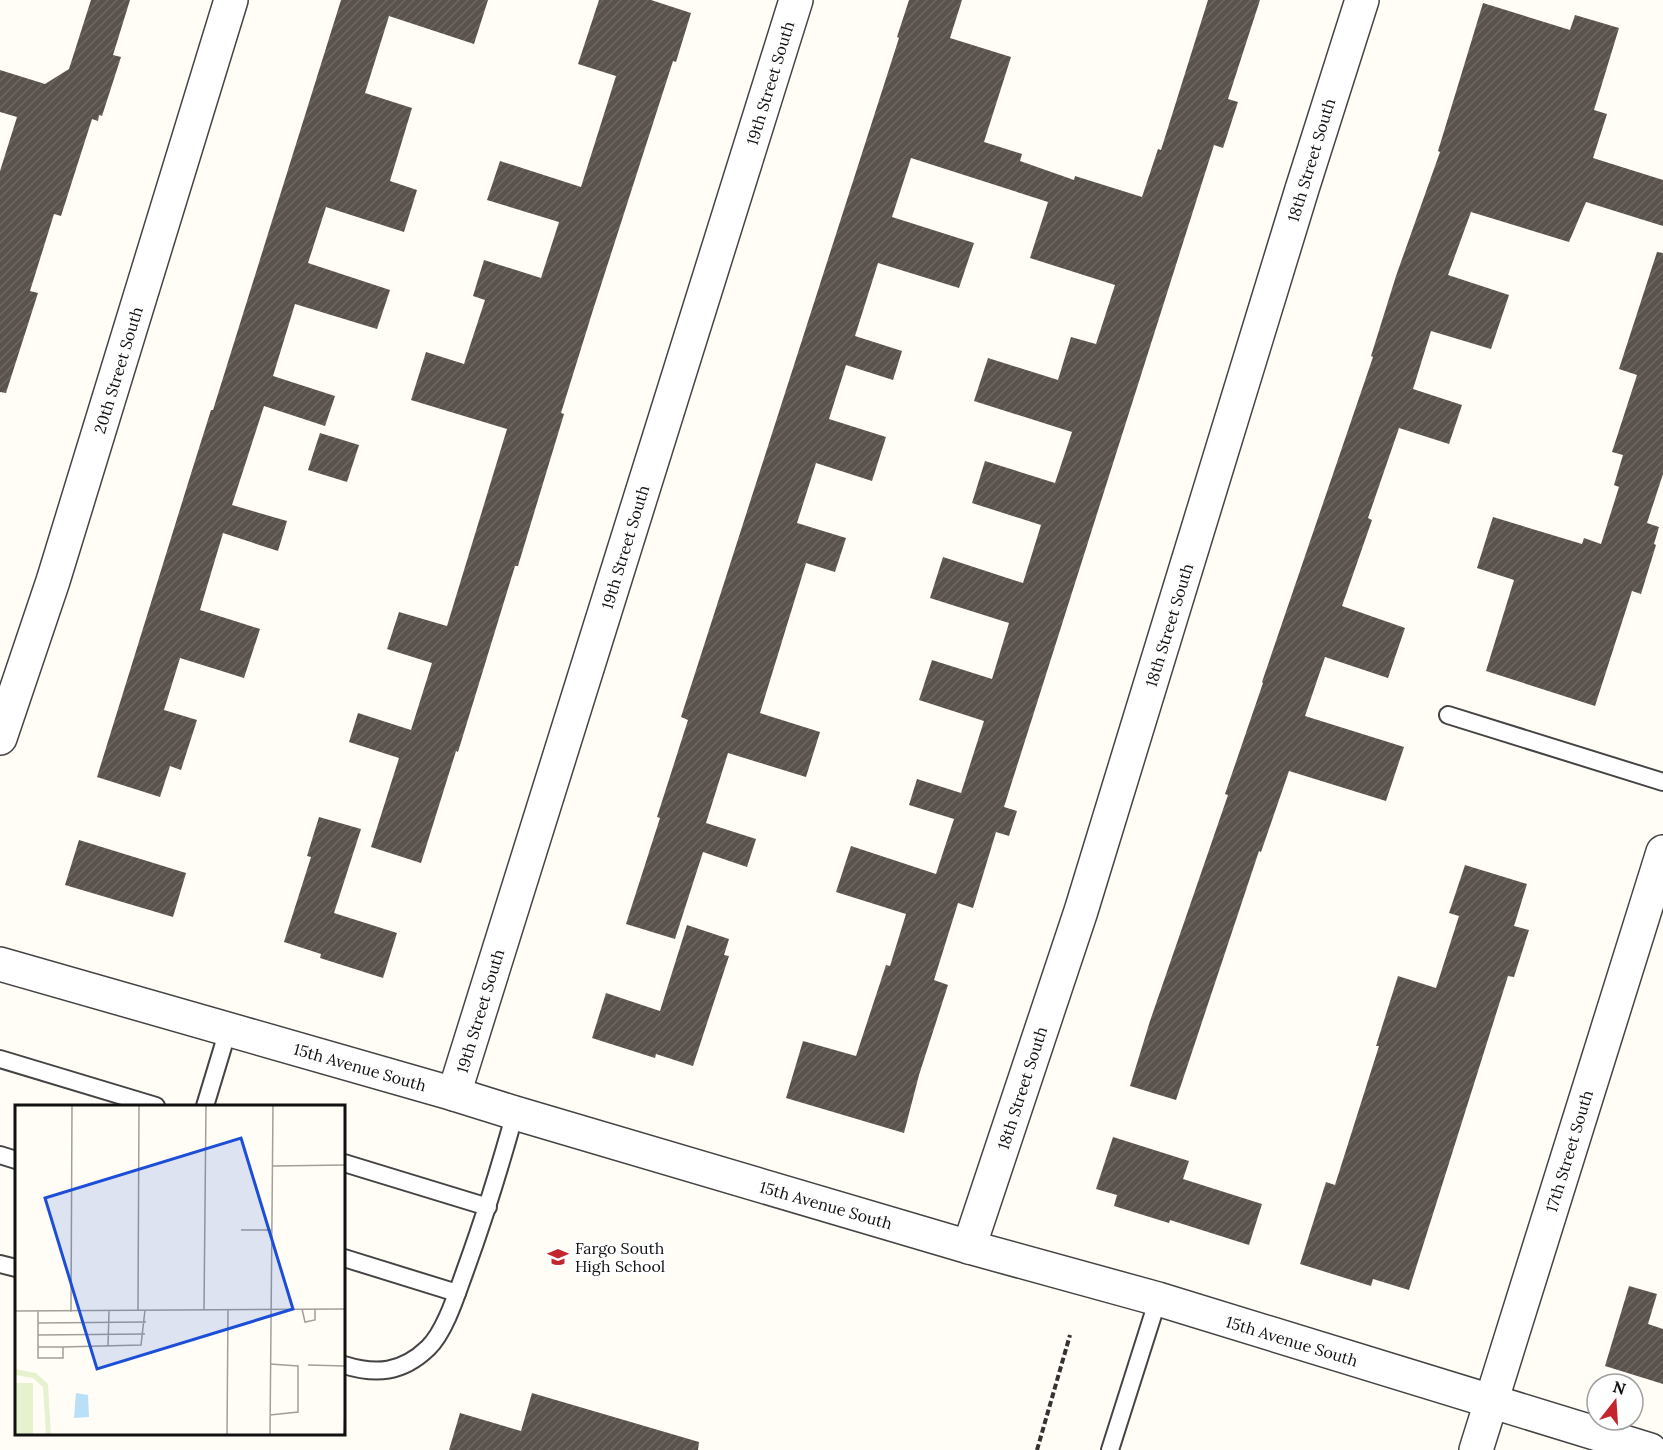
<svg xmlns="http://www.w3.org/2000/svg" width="1663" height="1450" font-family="Lora,serif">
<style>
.building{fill:url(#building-hatch)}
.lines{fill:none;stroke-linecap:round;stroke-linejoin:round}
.service-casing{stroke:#444;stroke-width:20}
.minor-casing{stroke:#444;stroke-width:36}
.path{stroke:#333;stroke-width:4;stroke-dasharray:6 3;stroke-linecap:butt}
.service{stroke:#fff;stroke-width:16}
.minor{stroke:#fff;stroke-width:33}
.labels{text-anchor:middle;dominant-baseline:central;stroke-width:6;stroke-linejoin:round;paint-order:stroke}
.street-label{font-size:16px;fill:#111;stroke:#fff}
.poi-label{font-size:16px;fill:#111;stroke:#fff;text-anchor:start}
.inset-road{fill:none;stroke:#a09f9a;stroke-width:1.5}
.view{fill:#1d4ed8;fill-opacity:0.15;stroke:#1d4ed8;stroke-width:3}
.inset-edge{fill:none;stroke:#111;stroke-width:3}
</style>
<defs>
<pattern id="building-hatch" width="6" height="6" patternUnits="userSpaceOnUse" patternTransform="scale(1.5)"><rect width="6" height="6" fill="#5a524d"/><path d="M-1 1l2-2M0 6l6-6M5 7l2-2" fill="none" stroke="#6d6662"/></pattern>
</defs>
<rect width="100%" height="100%" fill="#fffdf5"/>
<g class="building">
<polygon points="91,0 130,0 113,55 121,57 102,116 99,115 98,121 92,119 61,216 54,214 30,291 38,293 6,393 0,392 0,171 17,117 0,112 0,70 45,84 69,69"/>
<polygon points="341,0 488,0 474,44 389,16 365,93 412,108 390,181 417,190 404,232 326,207 308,263 390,290 377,329 295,304 273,376 335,396 325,426 264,406 232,505 287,521 278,551 223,533 200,610 260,629 244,678 180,658 164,710 197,720 181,770 170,766 160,797 97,777 189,480 211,410 213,410"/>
<polygon points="599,0 651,0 691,13 676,62 673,61 593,310 561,413 564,414 518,566 515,566 458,752 456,751 421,863 371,847 399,758 349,742 358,713 411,730 432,663 387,649 399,612 447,626 507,429 411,400 426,352 464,364 485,300 473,296 484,260 541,278 559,222 487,200 500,161 581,187 616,76 578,64"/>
<polygon points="909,0 962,0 950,38 1011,57 984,142 1022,154 1020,161 1074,180 1075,176 1142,197 1158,149 1161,150 1208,0 1260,0 1228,99 1238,102 1223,148 1214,145 1004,807 1017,811 1009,836 996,832 973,908 958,903 934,980 948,985 919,1075 904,1133 786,1098 803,1041 856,1056 886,965 890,966 906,914 836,892 851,846 936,874 954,819 909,805 917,779 961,793 984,721 919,700 932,660 992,679 1009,623 930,598 943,557 1023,583 1041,525 972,503 985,461 1055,483 1072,432 974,401 988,358 1058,380 1071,337 1096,344 1115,285 1030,258 1048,202 911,158 892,217 974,243 959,288 878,263 855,336 902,351 893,380 846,365 829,419 886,437 872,481 816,463 797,523 846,538 835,572 806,563 760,713 820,732 806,777 728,753 706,823 756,839 747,867 703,852 675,939 626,924 660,818 657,817 688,720 681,717 899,38 897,37"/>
<polygon points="1483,3 1570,30 1575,15 1619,28 1594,110 1607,114 1593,158 1663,180 1663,226 1586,202 1569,242 1471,212 1448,275 1509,295 1491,349 1431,331 1413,389 1462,405 1449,444 1399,428 1368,518 1372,520 1342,606 1405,628 1388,678 1325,657 1305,716 1404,747 1386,801 1289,771 1261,852 1259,851 1176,1100 1130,1086 1150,1021 1228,795 1225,794 1263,683 1262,682 1373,357 1371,356 1396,276 1440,152 1438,151"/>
<polygon points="1657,252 1663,253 1663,474 1647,523 1659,527 1654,544 1656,545 1641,594 1632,591 1595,706 1486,671 1514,580 1477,568 1493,517 1582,544 1584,538 1601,544 1619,487 1614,485 1623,455 1612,452 1637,375 1619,369"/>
<polygon points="320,433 359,445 347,482 308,470"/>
<polygon points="319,817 361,829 334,913 397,933 383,978 320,958 321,954 284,942 311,857 307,856"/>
<polygon points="79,840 186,873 173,917 65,885"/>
<polygon points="1465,865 1527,884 1514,926 1529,930 1514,977 1508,976 1409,1290 1373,1279 1371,1286 1300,1264 1326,1182 1335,1185 1379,1046 1376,1046 1398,976 1436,988 1459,916 1449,913"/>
<polygon points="687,925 729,939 724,955 729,956 693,1066 656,1054 655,1058 592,1038 606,993 660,1011"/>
<polygon points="1113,1137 1189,1161 1183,1179 1262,1204 1249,1245 1170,1220 1169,1223 1114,1206 1117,1195 1096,1189"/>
<polygon points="1629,1286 1657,1294 1648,1324 1663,1329 1663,1384 1605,1366"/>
<polygon points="532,1393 699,1442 698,1450 449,1450 460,1413 521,1431"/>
</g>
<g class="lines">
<g class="service-casing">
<g id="service">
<polyline points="1448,715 1663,782"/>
<polyline points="0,1059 156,1106"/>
<polyline points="205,1106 228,1030"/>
<polyline points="0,1155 16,1160"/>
<polyline points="344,1163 488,1207"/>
<polyline points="344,1258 457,1293"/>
<polyline points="0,1264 16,1268"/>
<path d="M344 1365C376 1375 402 1373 428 1348 445 1332 457 1293 465 1271 484 1219 500 1167 515 1113"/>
<polyline points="1110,1450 1158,1299"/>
</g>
</g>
<g class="minor-casing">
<g id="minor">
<polyline points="0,738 53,581 231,0"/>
<polyline points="0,964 454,1094 515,1113 969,1247 1158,1299 1650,1450"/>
<polyline points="454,1094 796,0"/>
<polyline points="969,1247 1081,911 1302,189 1362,0"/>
<polyline points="1476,1450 1663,852"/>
</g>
</g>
<polyline class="path" points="1037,1450 1070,1335"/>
<use href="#service" class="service"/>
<use href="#minor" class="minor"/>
</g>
<defs>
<g id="school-bare" transform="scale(1.62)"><path d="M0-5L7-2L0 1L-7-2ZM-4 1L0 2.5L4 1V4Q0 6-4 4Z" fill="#c4262e" stroke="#fff" stroke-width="2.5" paint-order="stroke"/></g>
</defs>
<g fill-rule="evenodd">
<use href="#school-bare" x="558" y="1257"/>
</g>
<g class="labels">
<g class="street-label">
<text transform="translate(770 83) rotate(-73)">19th Street South</text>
<text transform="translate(1311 160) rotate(-73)">18th Street South</text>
<text transform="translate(118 370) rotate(-73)">20th Street South</text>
<text transform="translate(625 547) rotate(-73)">19th Street South</text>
<text transform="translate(1169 625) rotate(-73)">18th Street South</text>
<text transform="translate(480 1011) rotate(-73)">19th Street South</text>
<text transform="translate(360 1067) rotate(16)">15th Avenue South</text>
<text transform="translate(1022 1088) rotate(-72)">18th Street South</text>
<text transform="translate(1569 1151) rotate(-73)">17th Street South</text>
<text transform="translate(826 1205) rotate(16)">15th Avenue South</text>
<text transform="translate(1292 1341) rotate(17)">15th Avenue South</text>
</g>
<g class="poi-label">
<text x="575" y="1248">Fargo South<tspan x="575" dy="18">High School</tspan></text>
</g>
</g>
<g transform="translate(15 1105)">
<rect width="330" height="330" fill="#fffdf5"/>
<path d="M0 264 21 268 33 279 36 330H31L28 282 18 273 0 270ZM0 278H18V330H0Z" fill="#e6f2cf"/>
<path d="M61 288 73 290 74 312 59 313Z" fill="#b9e0f7"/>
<path class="inset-road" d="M258 61 330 60M226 125H256M330 168V202M287 204 290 217 300 215V204M123 205 124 0M189 205 191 0M0 206 330 204M23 206V218L131 217M56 207 57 0M23 218V253H48V242L126 240 130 205M23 230 130 229M93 241 94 206M23 242H48M293 260 330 261M255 310 283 307V261L255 259M212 330 213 204M255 330 258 0M329 330 330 304"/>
<path class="view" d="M226 33 278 204 82 264 30 93Z"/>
<rect width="330" height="330" class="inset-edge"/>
</g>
<g transform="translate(1615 1402) rotate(17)"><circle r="28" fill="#ffffff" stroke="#a0a0a0" stroke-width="1.5"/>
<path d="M0-4.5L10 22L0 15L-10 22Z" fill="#c4262e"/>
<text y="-9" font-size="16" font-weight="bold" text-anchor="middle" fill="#111111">N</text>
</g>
</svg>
